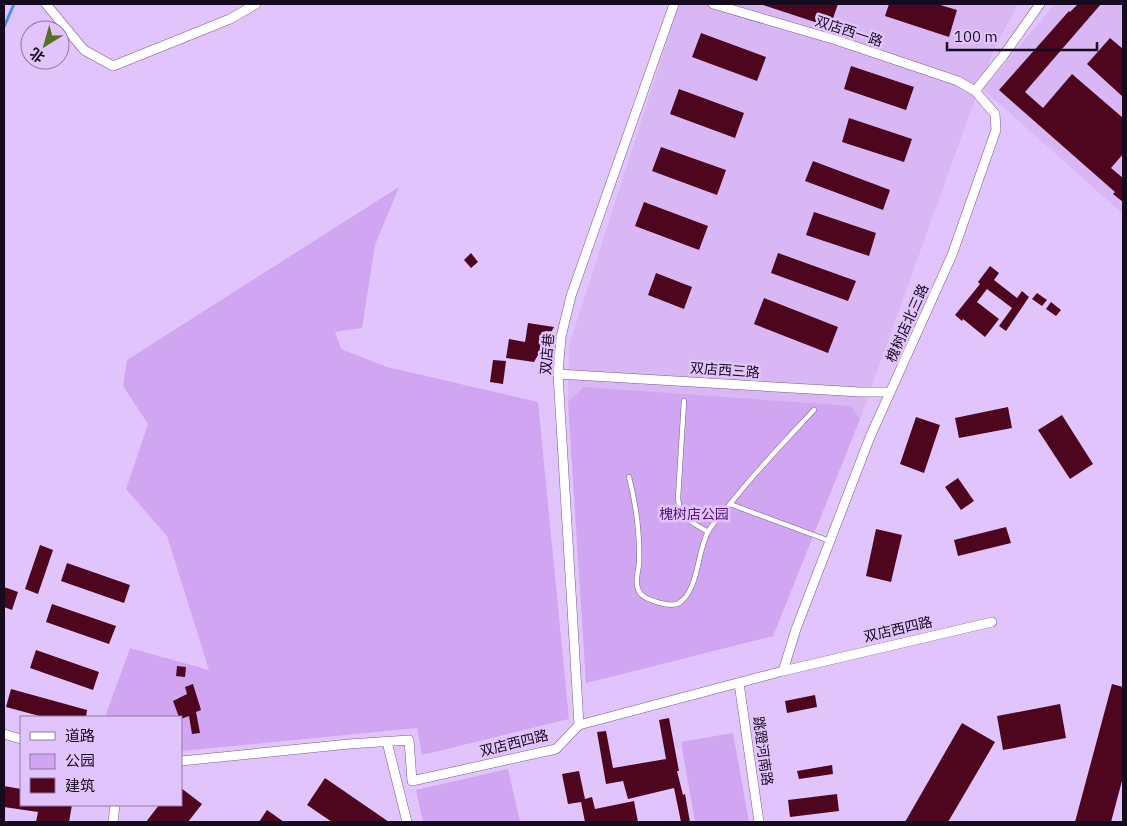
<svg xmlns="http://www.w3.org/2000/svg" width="1127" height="826" font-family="'IBM Plex Sans','Noto Sans SC',sans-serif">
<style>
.built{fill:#d8b7f4}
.green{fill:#d0a6f2}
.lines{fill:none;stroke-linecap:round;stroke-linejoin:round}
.stream{stroke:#4995db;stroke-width:3}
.building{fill:#4e061e}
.service-casing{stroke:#775c8d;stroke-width:5.5}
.minor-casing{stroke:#775c8d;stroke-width:10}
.service{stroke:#fff;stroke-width:4.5}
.minor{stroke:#fff;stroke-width:9}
.labels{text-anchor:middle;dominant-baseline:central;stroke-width:5;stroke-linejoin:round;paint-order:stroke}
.street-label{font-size:14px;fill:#160b1e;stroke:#e2c4fc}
.park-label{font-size:14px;fill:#55157a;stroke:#e2c4fc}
</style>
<rect width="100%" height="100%" fill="#e2c4fc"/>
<g class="built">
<polygon points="679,4 1018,4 996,45 966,124 860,419 773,636 586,683 568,402 569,345"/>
<polygon points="1055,4 1123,4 1123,214 983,89"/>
</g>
<g class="green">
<polygon points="399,187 375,245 362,328 335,332 341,349 387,367 538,402 569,719 422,755 417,728 181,751 181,717 105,717 130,648 209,670 167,536 126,489 148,424 123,386 127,360"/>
<polygon points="584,387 851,406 860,419 773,636 586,683 568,402"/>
<polygon points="733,733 749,822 695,822 681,742"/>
<polygon points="508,769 520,822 423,822 416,790"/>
</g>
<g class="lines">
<polyline class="stream" points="4,27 14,4"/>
</g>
<g class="building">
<polygon points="764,4 838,4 830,27 763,5"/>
<polygon points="889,4 937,4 957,10 949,37 885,16"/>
<polygon points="1078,4 1101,4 1025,92 1043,108 1072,74 1123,118 1123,154 1111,168 1123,178 1123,202 1113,194 1115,192 999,90 1069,11 1070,12"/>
<polygon points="701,33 766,57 757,81 692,57"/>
<polygon points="1110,38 1123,49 1123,97 1087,64"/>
<polygon points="851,66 914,87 906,110 844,89"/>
<polygon points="679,89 744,113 735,138 670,114"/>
<polygon points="849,118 912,139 904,162 842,142"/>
<polygon points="661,147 726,170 717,195 652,171"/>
<polygon points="813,161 890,190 883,210 805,181"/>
<polygon points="644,202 708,226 699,250 635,226"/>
<polygon points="814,212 876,233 869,256 806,235"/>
<polygon points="471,253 478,262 471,268 464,260"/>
<polygon points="778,253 856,281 848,301 771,273"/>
<polygon points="990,266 999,273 994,280 1017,298 1022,291 1029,297 1006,331 999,326 1012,308 987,289 977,302 999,319 985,337 963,319 962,321 955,315 980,284 978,282"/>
<polygon points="656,273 692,287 684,309 648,295"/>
<polygon points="1037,293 1047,300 1042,306 1032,299"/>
<polygon points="764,298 838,327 828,353 754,324"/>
<polygon points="1051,302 1061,310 1056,316 1046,309"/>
<polygon points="528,323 554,327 534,362 506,358 509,339 525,342"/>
<polygon points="493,360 506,361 503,384 490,382"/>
<polygon points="1008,407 1012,428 959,438 955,418"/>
<polygon points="1062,415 1093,464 1070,479 1038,430"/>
<polygon points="916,417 940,425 924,473 900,464"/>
<polygon points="958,478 974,501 961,510 945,487"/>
<polygon points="1006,527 1011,543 958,556 954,540"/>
<polygon points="876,529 902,535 891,582 866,576"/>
<polygon points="40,545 53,550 38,594 25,589"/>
<polygon points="67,563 130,585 124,603 61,581"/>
<polygon points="4,587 18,592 12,610 4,607"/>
<polygon points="52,604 116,626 109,644 46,622"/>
<polygon points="36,650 99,672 93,690 30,668"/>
<polygon points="177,666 186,667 185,677 176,676"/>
<polygon points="193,684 201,710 196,712 200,733 192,734 189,716 181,719 179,717 173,701 187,694 185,687"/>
<polygon points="1112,684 1123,687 1123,777 1111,822 1075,822"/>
<polygon points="11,689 87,710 86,717 43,717 6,707"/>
<polygon points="815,695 817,707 787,713 785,701"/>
<polygon points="1060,704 1066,738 1003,750 997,716"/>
<polygon points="669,718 679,771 677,771 683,795 685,794 690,822 681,822 674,788 628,799 623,781 606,784 597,732 606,731 613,768 666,759 659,720"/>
<polygon points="962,723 995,742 948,822 905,822"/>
<polygon points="832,765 833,774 799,779 797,771"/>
<polygon points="579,771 585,799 592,797 595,809 634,801 638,822 585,822 581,802 568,804 562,774"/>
<polygon points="325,778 389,822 332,822 307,805"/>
<polygon points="4,786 21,789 21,805 72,805 69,822 36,822 38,812 4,807"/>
<polygon points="181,788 202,804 188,822 146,822 159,805 181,805"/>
<polygon points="837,794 839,811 790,817 788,800"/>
<polygon points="267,810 284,822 259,822"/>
</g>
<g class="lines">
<g class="service-casing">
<g id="service">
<path d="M684 401 678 498C679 518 692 522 708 532"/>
<path d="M629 477C636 504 640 535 639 564 638 573 634 584 640 593 645 600 671 608 679 603 699 591 697 549 709 530 715 521 723 512 730 504 756 471 785 441 814 410"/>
<polyline points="730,504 830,541"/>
</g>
</g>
<g class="minor-casing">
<g id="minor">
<polyline points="46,4 84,50 113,66 230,19 256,4"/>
<polyline points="713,4 836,40 958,81 975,91"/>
<polyline points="558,374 860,392 890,392"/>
<polyline points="783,671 796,629 870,437 952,255 996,130 995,114 975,91 1003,56 1040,4"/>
<polyline points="739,683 759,822"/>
<polyline points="579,725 558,374 561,337 571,296 674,4"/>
<polyline points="4,734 21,739"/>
<polyline points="387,742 407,822"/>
<polyline points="181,761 349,744 409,740 412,781 556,749 579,725 783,671 992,622"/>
<polyline points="113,822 115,805"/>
</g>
</g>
<use href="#service" class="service"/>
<use href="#minor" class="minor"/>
</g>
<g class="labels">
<g class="street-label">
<text transform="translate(849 31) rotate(18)">双店西一路</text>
<text transform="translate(907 323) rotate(-66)">槐树店北三路</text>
<text transform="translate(547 354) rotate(-85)">双店巷</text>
<text transform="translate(725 370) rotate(4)">双店西三路</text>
<text transform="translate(898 629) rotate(-13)">双店西四路</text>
<text transform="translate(514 743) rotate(-14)">双店西四路</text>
<text transform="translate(763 751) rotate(82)">跳蹬河南路</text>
</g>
<g class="park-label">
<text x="694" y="514">槐树店公园</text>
</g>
</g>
<rect width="1127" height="826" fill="none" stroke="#160b1e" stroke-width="10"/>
<rect x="20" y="716" width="162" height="90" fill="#e2c4fc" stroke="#907aa3"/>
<rect x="30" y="732" width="25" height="8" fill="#ffffff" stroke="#907aa3"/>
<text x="65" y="741" font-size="15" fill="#160b1e">道路</text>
<rect x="30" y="754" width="25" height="15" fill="#d0a6f2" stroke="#907aa3"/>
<text x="65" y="766" font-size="15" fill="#160b1e">公园</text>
<rect x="30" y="778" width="25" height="15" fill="#4e061e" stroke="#907aa3"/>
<text x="65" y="791" font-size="15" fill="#160b1e">建筑</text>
<g transform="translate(45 45) rotate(217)"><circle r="24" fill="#e2c4fc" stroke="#907aa3"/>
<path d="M0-4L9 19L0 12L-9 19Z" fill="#547329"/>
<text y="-8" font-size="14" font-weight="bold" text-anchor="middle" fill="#160b1e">北</text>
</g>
<path d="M947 42v8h150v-8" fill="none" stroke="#160b1e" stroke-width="2.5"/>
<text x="954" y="42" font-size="15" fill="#160b1e" stroke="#e2c4fc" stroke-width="4" paint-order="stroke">100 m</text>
</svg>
